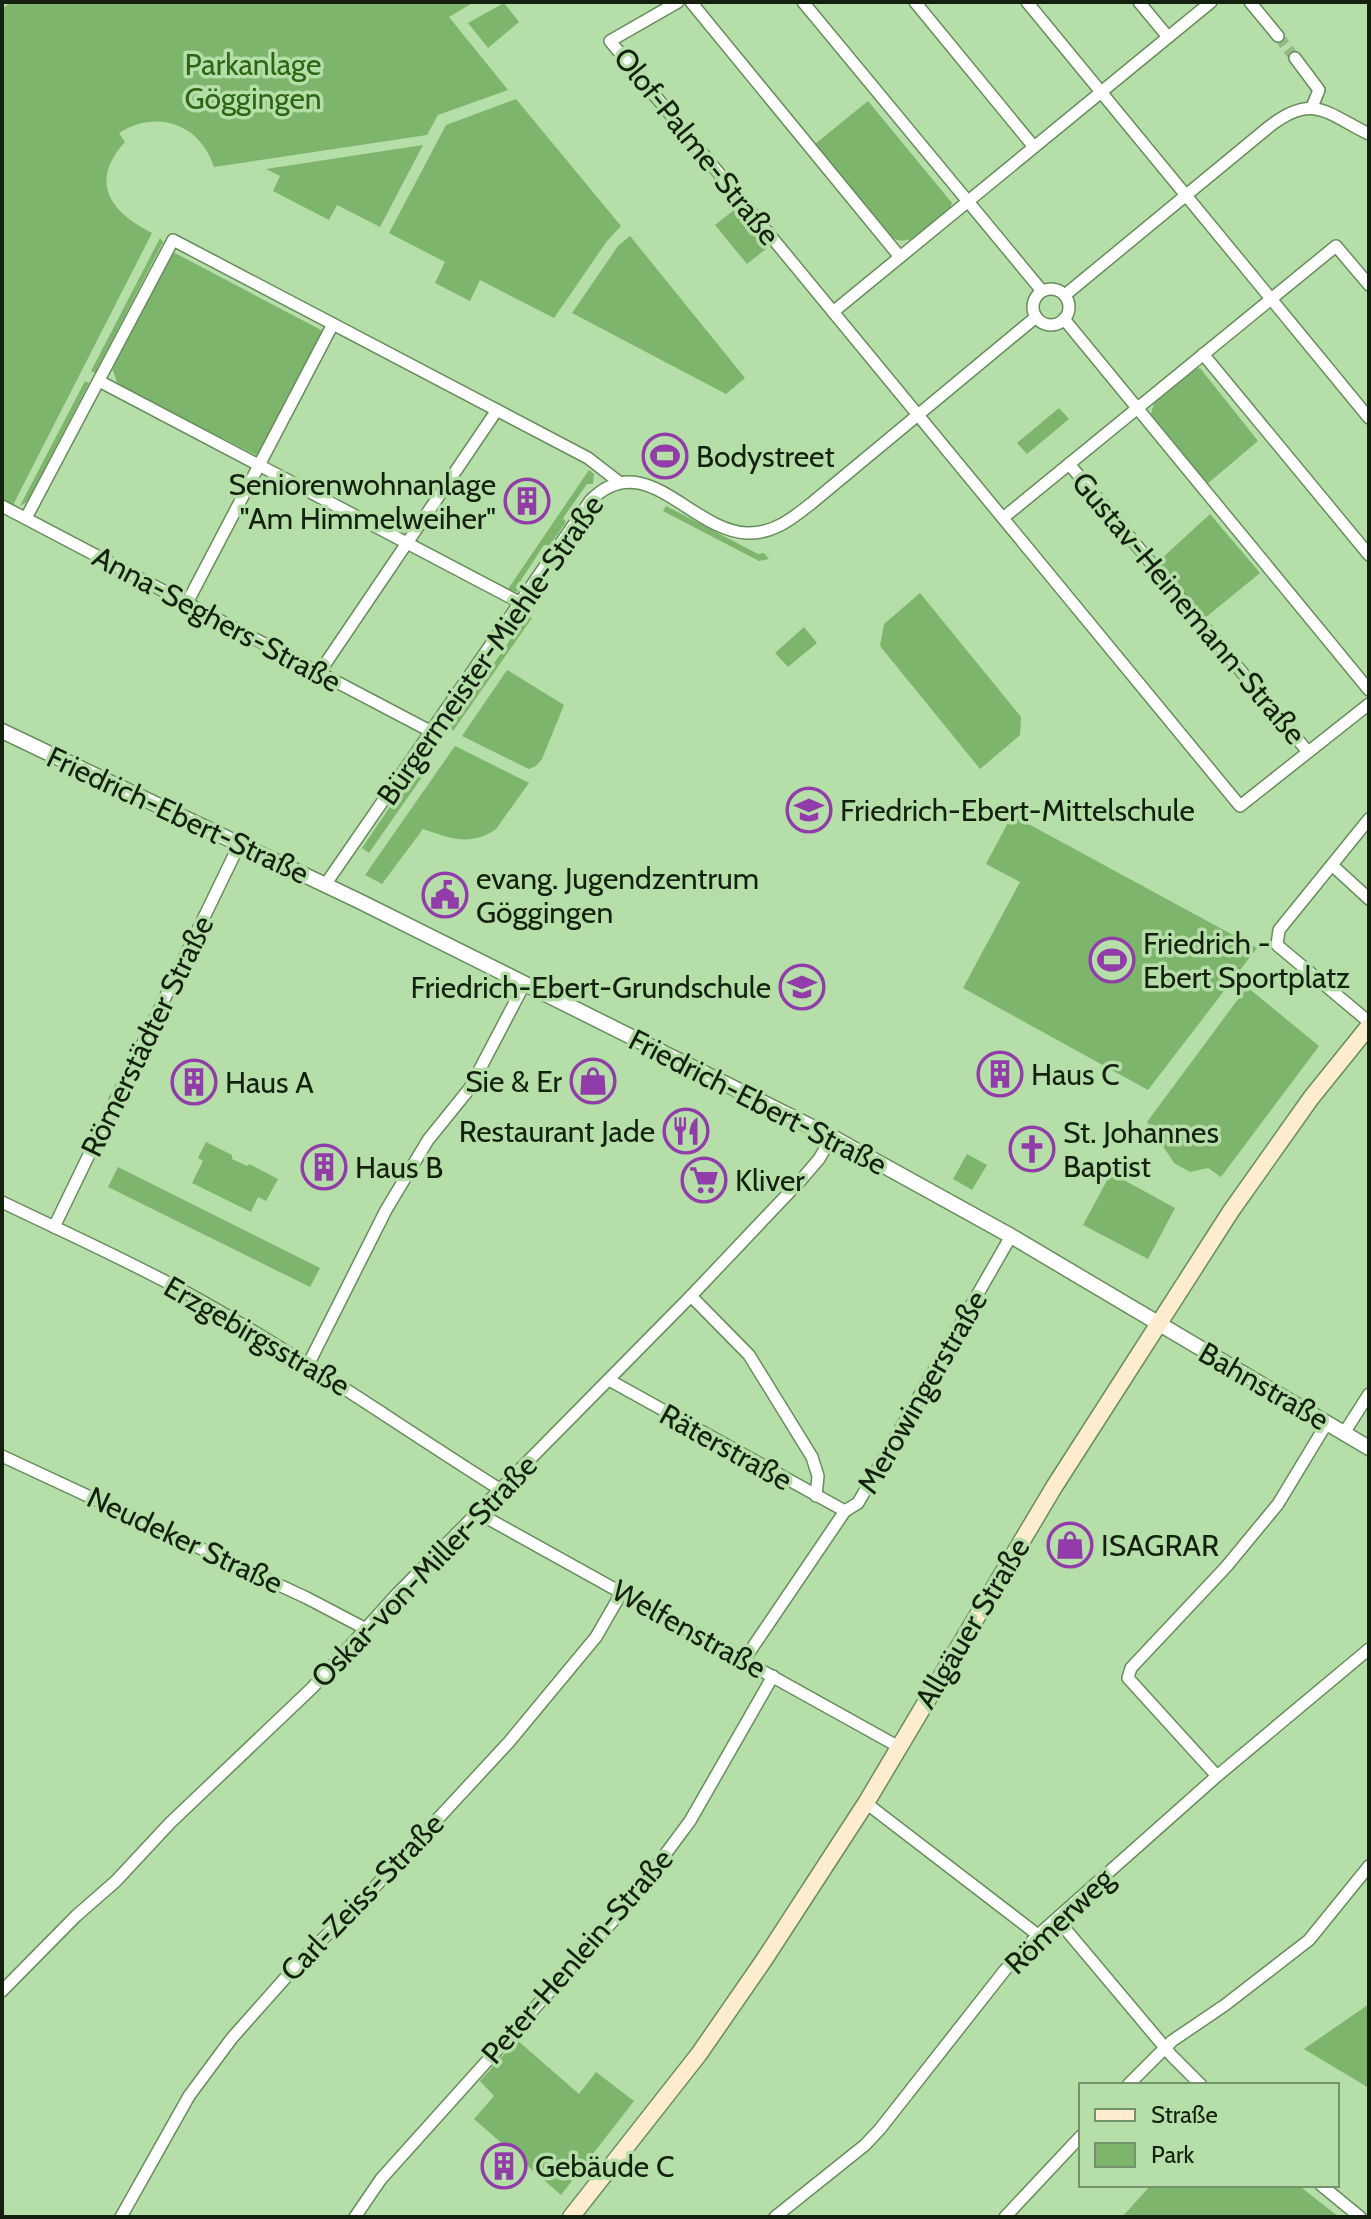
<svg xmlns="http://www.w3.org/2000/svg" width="1371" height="2219" font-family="Cabin,sans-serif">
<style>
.green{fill:#7eb56c}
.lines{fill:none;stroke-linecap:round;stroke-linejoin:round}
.minor-tunnel{stroke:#95b88a;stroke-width:11;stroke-dasharray:11 5.5;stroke-linecap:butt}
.minor-casing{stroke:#688d5c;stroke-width:14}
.tertiary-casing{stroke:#688d5c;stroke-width:17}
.secondary-casing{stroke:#688d5c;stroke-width:19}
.minor{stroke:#fff;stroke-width:11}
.tertiary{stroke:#fff;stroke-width:14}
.secondary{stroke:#fdeccd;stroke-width:16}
.labels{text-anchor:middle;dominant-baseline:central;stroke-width:7;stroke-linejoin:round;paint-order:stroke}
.park-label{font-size:30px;fill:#2d6613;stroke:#b5dea9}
.street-label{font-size:30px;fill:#13210e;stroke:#b5dea9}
.poi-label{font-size:30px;fill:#13210e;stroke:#b5dea9;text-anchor:start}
</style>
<rect width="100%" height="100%" fill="#b5dea9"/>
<g class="green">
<path d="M11 2H474L449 17 508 90 438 115 427 135 214 167C200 124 157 109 119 133L125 142C88 183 111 212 152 233L13 505 2 499V9Z"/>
<polygon points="504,3 519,22 488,48 468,23"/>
<polygon points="516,99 621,226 607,241 554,318 480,280 470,301 435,283 445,262 389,233 446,125"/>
<path d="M868 101 952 203 949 210C934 222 914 249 893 238L815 144Z"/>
<polygon points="423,145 380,227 337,205 329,220 273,191 280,176 266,169"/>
<polygon points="734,210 766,249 747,264 715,225"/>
<polygon points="630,236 745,378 726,394 572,313 618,246"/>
<polygon points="160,238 163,242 95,373 91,371"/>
<polygon points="175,253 323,331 258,456 118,385 112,368 167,260"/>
<polygon points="1200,368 1258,441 1207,484 1151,414 1154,403 1192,370"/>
<polygon points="85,381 89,383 27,502 20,506"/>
<polygon points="1059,408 1069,419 1027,454 1017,443"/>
<polygon points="589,470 594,474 593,484 587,484 563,518 566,522 550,545 544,545 521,580 523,583 517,592 508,589"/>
<polygon points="666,506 758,554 764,553 769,559 759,561 663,511"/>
<polygon points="1210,514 1260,573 1205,618 1159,561"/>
<polygon points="920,593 1021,717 1020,735 980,769 880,646 884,624"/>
<polygon points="521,615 532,618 453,731 447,723 450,719 455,720 523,621"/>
<polygon points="804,627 817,643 788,667 775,653"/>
<polygon points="507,670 564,705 542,759 536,766 529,769 462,736"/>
<path d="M455 746 529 783 496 829C471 847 449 838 423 829L382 884 365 875Z"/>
<polygon points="425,765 429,767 369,853 362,848 417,767 422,770"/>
<polygon points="1012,815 1257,948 1148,1090 963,988 1020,882 986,864"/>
<polygon points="1247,987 1319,1046 1221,1177 1208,1168 1190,1172 1174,1163 1147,1122"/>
<polygon points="206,1142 232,1155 232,1159 247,1166 249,1164 278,1179 266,1201 258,1197 251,1212 192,1183 203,1161 198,1158"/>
<polygon points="967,1154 987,1165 972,1190 953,1179"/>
<polygon points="118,1167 320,1268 310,1287 108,1187"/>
<polygon points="1111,1173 1175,1208 1148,1259 1083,1225"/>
<polygon points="1369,2004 1369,2088 1304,2049"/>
<polygon points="517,2040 579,2094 596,2072 634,2101 561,2195 474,2119 494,2096 480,2081"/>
<polygon points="1151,2185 1298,2185 1339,2217 1122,2217"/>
</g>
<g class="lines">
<polyline class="minor-tunnel" points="1278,36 1295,58"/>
<g class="minor-casing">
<g id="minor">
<polyline points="678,2 610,41 1240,806 1369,704"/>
<polyline points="691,2 900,257"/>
<polyline points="803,2 1042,291"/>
<polyline points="915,2 1034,147"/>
<polyline points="1027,2 1369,418"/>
<polyline points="1139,2 1168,37"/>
<polyline points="1250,2 1278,36"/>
<polyline points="1295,58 1319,90 1312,107"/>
<circle cx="1051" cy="307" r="18"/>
<path d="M1065 295 1270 126C1313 93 1326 113 1369 134"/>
<polyline points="833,312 1211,2"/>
<polyline points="1064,319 1369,690"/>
<polyline points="1203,354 1369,555"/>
<polyline points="99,381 521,603"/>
<polyline points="1069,464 1308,752"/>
<polyline points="2,506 432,732"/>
<polyline points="26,518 173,240 588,458 619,482"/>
<polyline points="1003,518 1336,246 1369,285"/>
<polyline points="187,603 333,324"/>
<polyline points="319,673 497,410"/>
<polyline points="1369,819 1279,930 1277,945 1369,1022"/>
<polyline points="1332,865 1369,899"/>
<path d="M325 885 590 501C645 445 691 531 747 533 774 534 793 518 813 502L1036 317"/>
<path d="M2 1202C64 1232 127 1260 187 1293 296 1353 396 1424 501 1490"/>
<polyline points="54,1227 239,845"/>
<polyline points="691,1296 749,1355 812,1457 818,1476 816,1496"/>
<polyline points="308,1365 386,1210 428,1140 470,1088 525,983"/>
<polyline points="609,1380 845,1511"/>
<polyline points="1344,1433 1369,1394"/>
<polyline points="2,1456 307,1598 366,1629"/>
<polyline points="478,1513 899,1747"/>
<polyline points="744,1660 845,1511 858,1503 1011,1236"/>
<polyline points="1217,1776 1128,1678 1131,1668 1226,1567 1278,1504 1327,1423"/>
<polyline points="866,1803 1038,1935"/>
<polyline points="1057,1919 1172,2056 1201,2085"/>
<polyline points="2,1991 76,1916 116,1881 170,1823 312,1688 398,1593 691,1296 801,1180 819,1159 832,1137"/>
<polyline points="1128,2085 1172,2041 1225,2005 1309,1940 1369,1866"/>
<polyline points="1321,2185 1360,2217"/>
<polyline points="121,2217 189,2096 232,2038 303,1958 358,1905 509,1742 596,1637 622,1592"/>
<polyline points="355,2217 381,2179 629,1903 690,1821 773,1676"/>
<polyline points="775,2217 865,2145 880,2129 1005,1970 1038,1935 1217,1776 1369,1649"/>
<polyline points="1005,2217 1081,2136"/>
</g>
</g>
<g class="tertiary-casing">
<polyline id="tertiary" points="2,731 359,901 832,1137 1011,1236 1369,1448"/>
</g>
<g class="secondary-casing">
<polyline id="secondary" points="571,2217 699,2054 764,1960 866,1803 1054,1487 1231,1211 1311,1098 1369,1026"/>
</g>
<use href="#minor" class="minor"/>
<use href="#tertiary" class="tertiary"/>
<use href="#secondary" class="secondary"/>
</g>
<defs>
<g id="stadium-ring" transform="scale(2.3)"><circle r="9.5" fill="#b5dea9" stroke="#913ca9" stroke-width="1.5"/><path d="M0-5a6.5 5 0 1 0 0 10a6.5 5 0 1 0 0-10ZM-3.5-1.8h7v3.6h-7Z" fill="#913ca9"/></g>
<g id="building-ring" transform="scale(2.3)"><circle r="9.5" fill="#b5dea9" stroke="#913ca9" stroke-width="1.5"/><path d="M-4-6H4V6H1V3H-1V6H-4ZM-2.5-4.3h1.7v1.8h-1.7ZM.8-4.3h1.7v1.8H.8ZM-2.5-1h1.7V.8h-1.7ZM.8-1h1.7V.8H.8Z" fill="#913ca9"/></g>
<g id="school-ring" transform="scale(2.3)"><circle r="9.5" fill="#b5dea9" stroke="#913ca9" stroke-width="1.5"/><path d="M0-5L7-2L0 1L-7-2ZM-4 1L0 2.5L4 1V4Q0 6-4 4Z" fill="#913ca9"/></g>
<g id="civic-ring" transform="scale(2.3)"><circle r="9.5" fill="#b5dea9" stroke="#913ca9" stroke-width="1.5"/><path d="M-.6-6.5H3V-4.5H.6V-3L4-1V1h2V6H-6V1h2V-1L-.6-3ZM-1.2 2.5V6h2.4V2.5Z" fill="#913ca9"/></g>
<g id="shop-ring" transform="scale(2.3)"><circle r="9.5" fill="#b5dea9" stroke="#913ca9" stroke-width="1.5"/><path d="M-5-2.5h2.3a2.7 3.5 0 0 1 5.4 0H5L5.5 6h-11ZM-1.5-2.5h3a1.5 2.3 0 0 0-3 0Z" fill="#913ca9"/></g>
<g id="restaurant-ring" transform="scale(2.3)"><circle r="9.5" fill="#b5dea9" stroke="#913ca9" stroke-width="1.5"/><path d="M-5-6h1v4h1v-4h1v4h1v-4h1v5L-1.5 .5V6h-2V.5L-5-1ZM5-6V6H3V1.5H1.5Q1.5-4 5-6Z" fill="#913ca9"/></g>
<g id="church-ring" transform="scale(2.3)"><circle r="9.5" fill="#b5dea9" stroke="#913ca9" stroke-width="1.5"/><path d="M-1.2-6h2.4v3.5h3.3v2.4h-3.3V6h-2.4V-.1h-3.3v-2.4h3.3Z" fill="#913ca9"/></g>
<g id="supermarket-ring" transform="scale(2.3)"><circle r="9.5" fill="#b5dea9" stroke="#913ca9" stroke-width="1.5"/><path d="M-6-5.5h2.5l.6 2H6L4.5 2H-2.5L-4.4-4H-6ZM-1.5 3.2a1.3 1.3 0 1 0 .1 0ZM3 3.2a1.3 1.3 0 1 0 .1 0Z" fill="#913ca9"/></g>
</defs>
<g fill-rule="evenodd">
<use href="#stadium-ring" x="665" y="456"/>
<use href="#building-ring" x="527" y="501"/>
<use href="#school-ring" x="809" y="810"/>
<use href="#civic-ring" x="445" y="895"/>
<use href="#stadium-ring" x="1112" y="960"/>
<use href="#school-ring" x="802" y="987"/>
<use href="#building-ring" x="1000" y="1074"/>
<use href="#shop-ring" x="593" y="1081"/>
<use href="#building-ring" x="194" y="1082"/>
<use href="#restaurant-ring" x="686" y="1131"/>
<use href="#church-ring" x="1032" y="1149"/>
<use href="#building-ring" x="324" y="1167"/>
<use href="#supermarket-ring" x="704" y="1180"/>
<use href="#shop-ring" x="1070" y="1545"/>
<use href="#building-ring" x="504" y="2166"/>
</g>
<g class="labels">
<g class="park-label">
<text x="253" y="64">Parkanlage<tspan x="253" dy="34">Göggingen</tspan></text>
</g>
<g class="street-label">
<text transform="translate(697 146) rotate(51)">Olof-Palme-Straße</text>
<text transform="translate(1189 608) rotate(50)">Gustav-Heinemann-Straße</text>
<text transform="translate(217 619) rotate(28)">Anna-Seghers-Straße</text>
<text transform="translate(490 650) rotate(-55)">Bürgermeister-Miehle-Straße</text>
<text transform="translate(178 815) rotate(25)">Friedrich-Ebert-Straße</text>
<text transform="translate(147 1036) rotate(-64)">Römerstädter Straße</text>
<text transform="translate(758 1102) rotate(27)">Friedrich-Ebert-Straße</text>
<text transform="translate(257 1336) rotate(30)">Erzgebirgsstraße</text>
<text transform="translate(1264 1386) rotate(30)">Bahnstraße</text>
<text transform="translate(922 1392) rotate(-60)">Merowingerstraße</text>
<text transform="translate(726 1447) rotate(29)">Räterstraße</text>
<text transform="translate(185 1540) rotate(25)">Neudeker Straße</text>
<text transform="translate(424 1571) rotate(-46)">Oskar-von-Miller-Straße</text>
<text transform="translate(972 1623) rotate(-59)">Allgäuer Straße</text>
<text transform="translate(689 1629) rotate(29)">Welfenstraße</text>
<text transform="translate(362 1897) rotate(-46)">Carl-Zeiss-Straße</text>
<text transform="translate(1059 1921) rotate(-44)">Römerweg</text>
<text transform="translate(577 1956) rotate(-49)">Peter-Henlein-Straße</text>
</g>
<g class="poi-label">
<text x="696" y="456">Bodystreet</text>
<text x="496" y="484" text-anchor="end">Seniorenwohnanlage<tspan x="496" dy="34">"Am Himmelweiher"</tspan></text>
<text x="840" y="810">Friedrich-Ebert-Mittelschule</text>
<text x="476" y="878">evang. Jugendzentrum<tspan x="476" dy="34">Göggingen</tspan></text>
<text x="1143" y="943">Friedrich -<tspan x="1143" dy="34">Ebert Sportplatz</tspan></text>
<text x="771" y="987" text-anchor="end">Friedrich-Ebert-Grundschule</text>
<text x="1031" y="1074">Haus C</text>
<text x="562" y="1081" text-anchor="end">Sie &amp; Er</text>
<text x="225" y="1082">Haus A</text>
<text x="655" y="1131" text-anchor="end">Restaurant Jade</text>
<text x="1063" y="1132">St. Johannes<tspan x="1063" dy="34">Baptist</tspan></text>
<text x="355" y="1167">Haus B</text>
<text x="735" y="1180">Kliver</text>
<text x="1101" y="1545">ISAGRAR</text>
<text x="535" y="2166">Gebäude C</text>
</g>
</g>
<rect width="1371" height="2219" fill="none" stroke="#13210e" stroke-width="8"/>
<rect x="1079" y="2083" width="260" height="104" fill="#b5dea9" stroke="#74926b" stroke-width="2"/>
<rect x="1095" y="2109" width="40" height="12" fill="#fdeccd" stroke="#74926b" stroke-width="2"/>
<text x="1151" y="2123" font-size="24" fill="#13210e">Straße</text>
<rect x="1095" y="2143" width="40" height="24" fill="#7eb56c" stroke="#74926b" stroke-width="2"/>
<text x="1151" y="2163" font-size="24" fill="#13210e">Park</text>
</svg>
